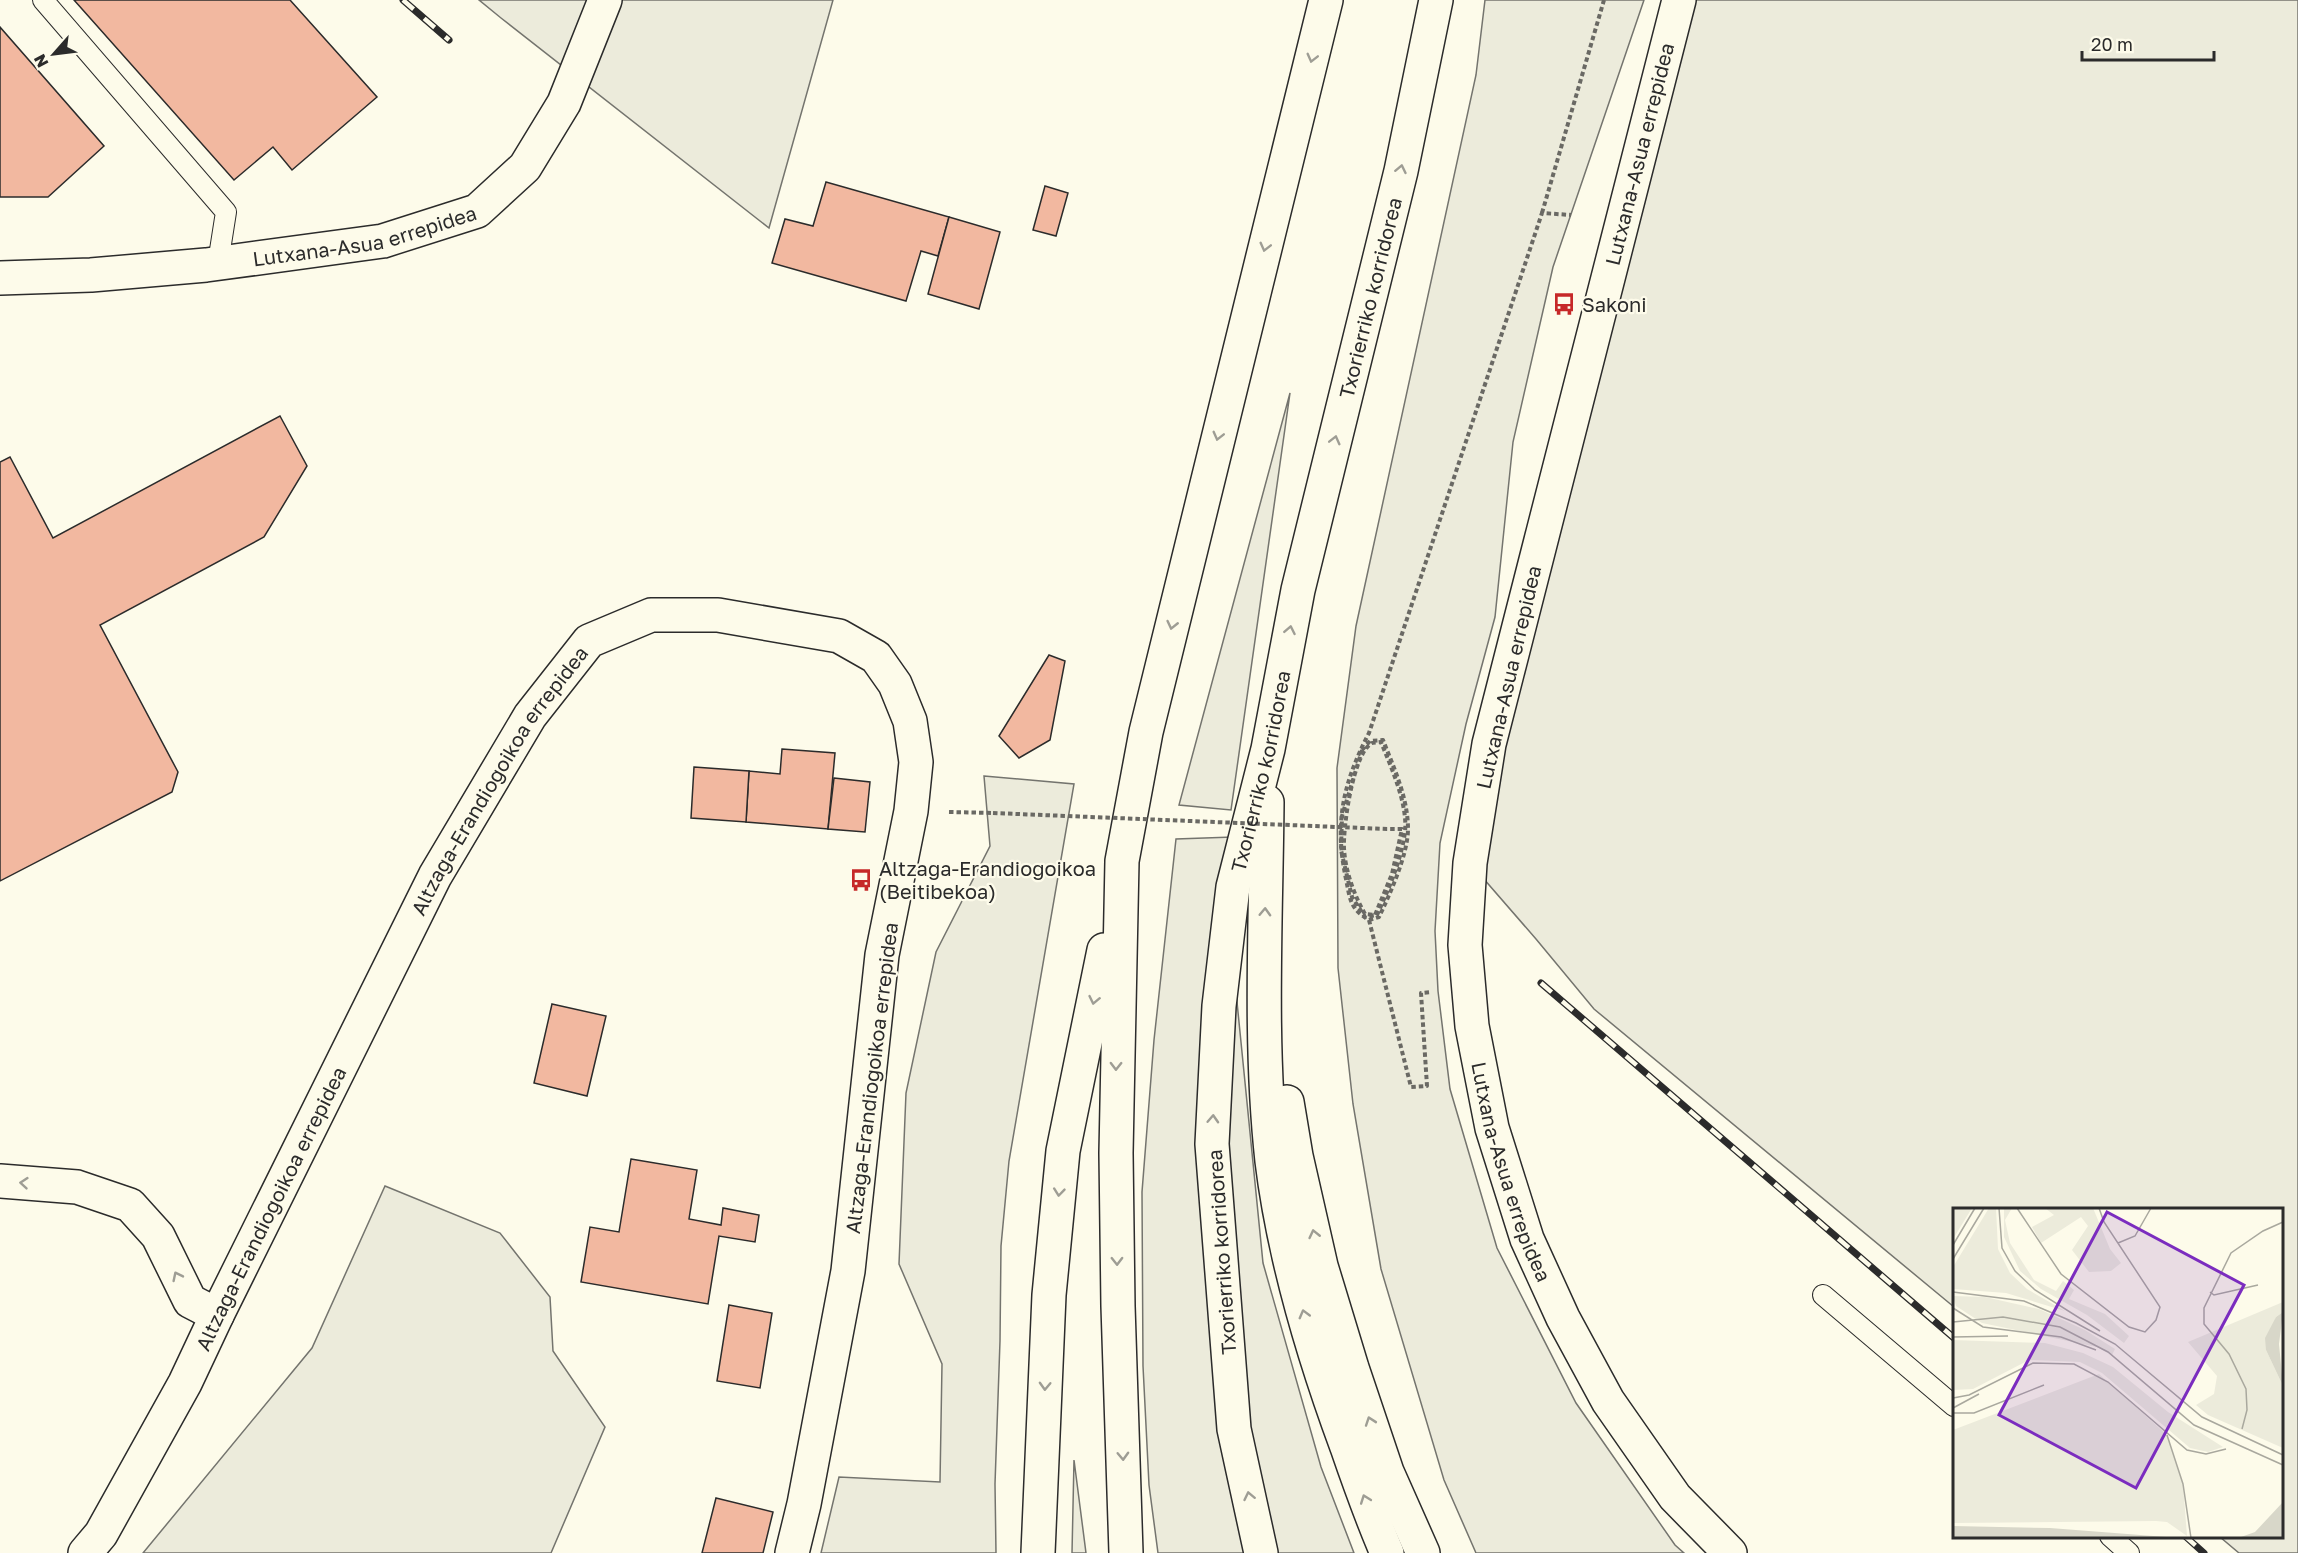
<svg xmlns="http://www.w3.org/2000/svg" width="2298" height="1553" font-family="'Golos Text',sans-serif">
<style>
.green{fill:#ecebdb;stroke:#74746e;stroke-width:1.5}
.building{fill:#f2b8a0;stroke:#2b2b2b;stroke-width:1.5}
.lines{fill:none;stroke-linecap:round;stroke-linejoin:round}
.service-casing{stroke:#2b2b2b;stroke-width:22}
.minor-casing{stroke:#2b2b2b;stroke-width:36}
.primary-casing{stroke:#2b2b2b;stroke-width:36}
.motorway-casing{stroke:#2b2b2b;stroke-width:36}
.path{stroke:#6a6964;stroke-width:4;stroke-dasharray:4.5 3;stroke-linecap:butt}
.service{stroke:#fdfbea;stroke-width:20}
.minor{stroke:#fdfbea;stroke-width:33}
.primary{stroke:#fdfbea;stroke-width:33}
.motorway{stroke:#fdfbea;stroke-width:33}
.rail-casing{stroke:#2b2b2b;stroke-width:7}
.rail{stroke:#fdfbea;stroke-width:4.5;stroke-dasharray:14;stroke-linecap:butt}
.path-bridge{stroke:#6a6964;stroke-width:4;stroke-dasharray:4.5 3;stroke-linecap:butt}
.oneway{stroke:#9e9d94}
.labels{text-anchor:middle;dominant-baseline:central;stroke-width:4.5;stroke-linejoin:round;paint-order:stroke}
.street-label{font-size:20px;fill:#2b2b2b;stroke:#fdfbea}
.poi-label{font-size:20px;fill:#2b2b2b;stroke:#fdfbea;text-anchor:start}
.inset-road{fill:none;stroke:#a9a89e;stroke-width:1.5}
.view{fill:#7b2cbf;fill-opacity:0.15;stroke:#7b2cbf;stroke-width:3}
.inset-edge{fill:none;stroke:#2b2b2b;stroke-width:3}
</style>
<rect width="100%" height="100%" fill="#fdfbea"/>
<g class="green">
<polygon points="479,0 833,0 769,228 501,18"/>
<polygon points="1485,0 1644,0 1553,267 1513,442 1495,617 1466,724 1440,843 1435,931 1438,991 1450,1089 1497,1248 1576,1403 1675,1545 1684,1553 1476,1553 1444,1480 1381,1269 1353,1104 1338,968 1337,768 1356,626 1476,75"/>
<polygon points="1679,0 2298,0 2298,1553 2239,1553 2220,1537 2282,1536 2282,1210 1954,1210 1954,1307 1594,1009 1536,939 1470,863"/>
<polygon points="1290,393 1231,810 1179,805"/>
<polygon points="984,776 1074,784 1009,1161 1001,1246 1000,1341 995,1484 996,1553 821,1553 839,1477 940,1482 942,1364 899,1264 906,1093 936,952 990,846"/>
<polygon points="1233,837 1237,1002 1263,1263 1321,1467 1354,1553 1158,1553 1149,1485 1143,1366 1142,1192 1154,1040 1176,839"/>
<polygon points="385,1186 500,1233 550,1297 553,1351 605,1427 551,1553 143,1553 312,1348"/>
<polygon points="1074,1460 1086,1553 1072,1553"/>
</g>
<g class="building">
<polygon points="74,0 290,0 377,97 292,170 273,147 234,180"/>
<polygon points="0,27 104,146 48,197 0,197"/>
<polygon points="826,182 949,217 938,256 921,251 906,301 772,263 785,219 813,226"/>
<polygon points="1045,186 1068,193 1056,236 1033,230"/>
<polygon points="949,217 1000,232 979,309 928,294"/>
<polygon points="280,416 307,466 264,537 100,625 178,772 172,792 0,881 0,462 10,457 53,538"/>
<polygon points="1049,655 1065,661 1050,740 1019,758 999,736"/>
<polygon points="782,749 835,753 828,829 746,822 749,771 780,774"/>
<polygon points="694,767 749,771 746,822 691,818"/>
<polygon points="834,778 870,782 865,832 828,829"/>
<polygon points="552,1004 606,1016 587,1096 534,1083"/>
<polygon points="631,1159 697,1170 689,1219 721,1225 723,1208 759,1215 755,1242 719,1236 708,1304 581,1282 590,1227 619,1232"/>
<polygon points="729,1305 772,1313 760,1388 717,1381"/>
<polygon points="716,1498 773,1512 763,1553 702,1553"/>
</g>
<g class="lines">
<g class="service-casing">
<g id="service">
<polyline points="43,0 226,212 218,263"/>
<polyline points="1823,1295 1954,1406"/>
<polyline points="2110,1536 2129,1553"/>
</g>
</g>
<g class="minor-casing">
<g id="minor">
<polyline points="0,1181 77,1187 130,1205 158,1236 190,1301 217,1315"/>
<path id="s1" d="M85 1553 101 1534 185 1383 217 1315 435 876 530 716 589 641 651 615H718L839 636 876 657 895 684 910 721 916 762 911 811 882 955 848 1271 804 1504 792 1553"/>
</g>
</g>
<g class="primary-casing">
<g id="primary">
<path id="s2" d="M1679 0 1489 744 1470 863 1465 945 1472 1026 1492 1128 1527 1239 1563 1318 1608 1401 1675 1497 1730 1553"/>
<path id="s3" d="M0 278 91 275 206 265 383 241 477 211 525 167 564 103 605 0"/>
</g>
</g>
<g class="motorway-casing">
<g id="motorway">
<path d="M1267 802C1266 921 1259 1042 1272 1161 1284 1259 1313 1355 1347 1447 1359 1482 1372 1518 1387 1553"/>
<polyline points="1287,1102 1296,1156 1321,1266 1352,1368 1387,1472 1423,1553"/>
<polyline points="1038,1553 1049,1295 1063,1151 1104,950"/>
<polyline points="1126,1553 1118,1306 1116,1153 1122,861 1146,732 1326,0"/>
<path id="s4" d="M1261 1553 1234 1429 1221 1260 1212 1144 1219 1006 1233 887 1268 749 1298 590 1401 171 1436 0"/>
</g>
</g>
<g class="path">
<polyline points="1542,213 1604,0"/>
<path d="M1362 750 1370 741 1383 740C1394 768 1408 798 1408 829 1408 854 1390 894 1379 917L1369 920C1350 909 1350 899 1346 879 1334 823 1343 783 1369 733L1542 213 1571 215"/>
<polyline points="949,812 993,813"/>
<polyline points="1369,920 1411,1087 1427,1086 1421,993 1431,992"/>
</g>
<use href="#service" class="service"/>
<use href="#minor" class="minor"/>
<use href="#primary" class="primary"/>
<use href="#motorway" class="motorway"/>
<g class="rail-casing">
<g id="rail">
<polyline points="403,0 449,40"/>
<polyline points="1541,983 1954,1338"/>
<polyline points="2185,1536 2204,1553"/>
</g>
</g>
<use href="#rail" class="rail"/>
<path class="path-bridge" d="M993 813 1387 829H1402L1392 874 1375 915 1365 914C1354 895 1345 870 1344 848 1343 827 1353 753 1372 743 1373 743 1380 742 1381 742 1391 767 1408 804 1405 832 1401 861 1389 888 1377 915L1365 917 1352 897 1341 850 1342 816 1362 750"/>
</g>
<defs><path id="oneway-chevron" d="M-2-3.5L2.5 0L-2 3.5" fill="none" stroke-width="1.6" stroke-linecap="round" stroke-linejoin="round" transform="scale(1.5)"/></defs>
<g class="oneway">
<use href="#oneway-chevron" transform="translate(1312 58) rotate(104)"/>
<use href="#oneway-chevron" transform="translate(1401 169) rotate(-78)"/>
<use href="#oneway-chevron" transform="translate(1265 247) rotate(104)"/>
<use href="#oneway-chevron" transform="translate(1218 436) rotate(104)"/>
<use href="#oneway-chevron" transform="translate(1335 440) rotate(-76)"/>
<use href="#oneway-chevron" transform="translate(1172 625) rotate(103)"/>
<use href="#oneway-chevron" transform="translate(1290 630) rotate(-79)"/>
<use href="#oneway-chevron" transform="translate(1265 912) rotate(-88)"/>
<use href="#oneway-chevron" transform="translate(1094 1000) rotate(102)"/>
<use href="#oneway-chevron" transform="translate(1116 1066) rotate(91)"/>
<use href="#oneway-chevron" transform="translate(1213 1119) rotate(-87)"/>
<use href="#oneway-chevron" transform="translate(24 1183) rotate(-175)"/>
<use href="#oneway-chevron" transform="translate(1059 1192) rotate(96)"/>
<use href="#oneway-chevron" transform="translate(1314 1234) rotate(-103)"/>
<use href="#oneway-chevron" transform="translate(1117 1261) rotate(89)"/>
<use href="#oneway-chevron" transform="translate(177 1276) rotate(-116)"/>
<use href="#oneway-chevron" transform="translate(1304 1314) rotate(-105)"/>
<use href="#oneway-chevron" transform="translate(1045 1386) rotate(92)"/>
<use href="#oneway-chevron" transform="translate(1370 1421) rotate(-109)"/>
<use href="#oneway-chevron" transform="translate(1123 1456) rotate(88)"/>
<use href="#oneway-chevron" transform="translate(1249 1496) rotate(-102)"/>
<use href="#oneway-chevron" transform="translate(1365 1499) rotate(-110)"/>
</g>
<defs>
<g id="bus-bare" transform="scale(1.8)"><path d="M-5-6H5V4H4V6H2V4H-2V6H-4V4H-5ZM-3.5-4V0h7V-4ZM-3.5 1.2v1.5H-2V1.2ZM2 1.2v1.5H3.5V1.2Z" fill="#c62828" stroke="#fdfbea" stroke-width="2.5" paint-order="stroke"/></g>
</defs>
<g fill-rule="evenodd">
<use href="#bus-bare" x="1564" y="304"/>
<use href="#bus-bare" x="861" y="880"/>
</g>
<g class="labels">
<g class="street-label">
<text transform="translate(1639 154) rotate(-76)">Lutxana-Asua errepidea</text>
<text stroke="none"><textPath href="#s3" startOffset="368">Lutxana-Asua errepidea</textPath></text>
<text stroke="none"><textPath href="#s4" startOffset="1276">Txorierriko korridorea</textPath></text>
<text transform="translate(1508 677) rotate(-77)">Lutxana-Asua errepidea</text>
<text stroke="none"><textPath href="#s4" startOffset="790">Txorierriko korridorea</textPath></text>
<text stroke="none"><textPath href="#s1" startOffset="878">Altzaga-Erandiogoikoa errepidea</textPath></text>
<text transform="translate(871 1078) rotate(-83)">Altzaga-Erandiogoikoa errepidea</text>
<text stroke="none"><textPath href="#s2" startOffset="1203">Lutxana-Asua errepidea</textPath></text>
<text stroke="none"><textPath href="#s1" startOffset="392">Altzaga-Erandiogoikoa errepidea</textPath></text>
<text transform="translate(1221 1252) rotate(-94)">Txorierriko korridorea</text>
</g>
<g class="poi-label">
<text x="1582" y="304">Sakoni</text>
<text x="879" y="868">Altzaga-Erandiogoikoa<tspan x="879" dy="23">(Beitibekoa)</tspan></text>
</g>
</g>
<g transform="translate(1953 1208)">
<rect width="330" height="330" fill="#fdfbea"/>
<path d="M0 0H19L0 31ZM36 0H43L45 41 57 65 74 81 112 103 53 85 0 81V59ZM51 0H59L52 12 57 35 81 72 103 83 110 73 121 82 116 91 152 106 176 128 171 135 134 107 88 81 67 63 51 29ZM92 0H140L157 41 168 55 158 63 136 64 119 42 135 18 128 9 88 35 79 19 101 7ZM0 88 32 89 86 101 132 122 162 141 159 147 144 139 29 115 3 98ZM330 94V104L323 109 313 142 330 178V240L255 207 243 197 261 186 264 168 235 134ZM0 132 92 135 130 145 160 159 215 204 270 239 255 244 237 240 149 165 127 154 76 152 20 181 0 182ZM146 166 214 227 230 276 234 328 214 314 203 313 0 315V222Z" fill="#ecebdb"/>
<path d="M330 104 326 136 330 178 313 142 312 130 323 109ZM330 294V330H254L288 329 302 324ZM0 318 97 320 226 330H0Z" fill="#d8d7c9"/>
<path class="inset-road" d="M46 0 49 40 62 63 82 82 147 123M64 0 108 66 176 119 192 124 203 112 207 99 151 14 146 0M165 35 182 28 198 0M0 37 22 0M0 51 31 0M0 84 71 93 123 115 162 136 249 209 330 247M257 84 261 87 305 77M0 100 30 119 108 129 143 142M0 114 50 109 107 119 155 144 241 217 330 257M0 129 55 128M0 190 16 187 80 155 121 156 155 174 234 242 253 246 273 241M0 200 26 186M0 205H21L91 177M289 221 294 202 293 181 276 146 251 116V100L278 45 310 23 330 14M214 227 230 276 238 330"/>
<path class="view" d="M154 4 291 77 183 280 46 207Z"/>
<rect width="330" height="330" class="inset-edge"/>
</g>
<g transform="translate(54 54) rotate(242)" stroke="#fdfbea" stroke-width="4.5" paint-order="stroke">
<path d="M0-4.5L10 22L0 15L-10 22Z" fill="#2b2b2b"/>
<text y="-9" font-size="16" font-weight="bold" text-anchor="middle" fill="#2b2b2b">N</text>
</g>
<path d="M2082 51v9h132v-9" fill="none" stroke="#2b2b2b" stroke-width="3"/>
<text x="2091" y="51" font-size="18" fill="#2b2b2b" stroke="#fdfbea" stroke-width="4.5" paint-order="stroke">20 m</text>
</svg>
